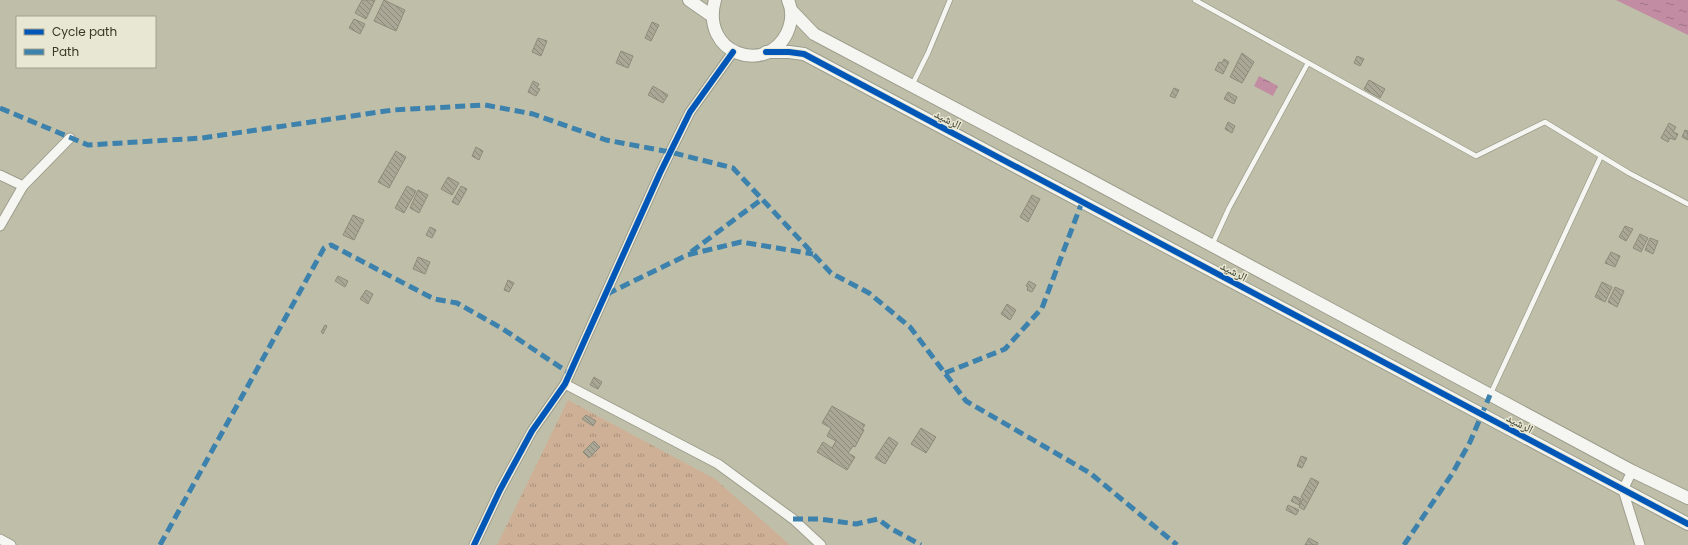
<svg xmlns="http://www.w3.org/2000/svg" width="1688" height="545" font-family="Poppins,'Noto Naskh Arabic',sans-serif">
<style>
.grass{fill:url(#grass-tufts)}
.water{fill:url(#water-ripples)}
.building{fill:url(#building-back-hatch);stroke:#8e8b7a}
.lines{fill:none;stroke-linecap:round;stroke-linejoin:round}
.service-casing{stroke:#9d9d8c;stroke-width:6}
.minor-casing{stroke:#9d9d8c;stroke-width:11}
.tertiary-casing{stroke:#9d9d8c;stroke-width:14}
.service{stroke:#f5f5f2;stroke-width:4.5}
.minor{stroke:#f5f5f2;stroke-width:9}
.tertiary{stroke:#f5f5f2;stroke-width:12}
.quiet{stroke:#3d81ad;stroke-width:5;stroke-dasharray:10 5;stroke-linecap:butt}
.cycleway-casing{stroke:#e7e7d3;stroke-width:8}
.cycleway{stroke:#0057b8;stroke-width:6}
.labels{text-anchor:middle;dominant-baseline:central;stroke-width:3;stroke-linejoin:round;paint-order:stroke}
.street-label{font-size:12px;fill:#383828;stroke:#e7e7d3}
</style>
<defs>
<pattern id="grass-tufts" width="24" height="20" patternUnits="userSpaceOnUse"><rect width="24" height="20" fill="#ceb097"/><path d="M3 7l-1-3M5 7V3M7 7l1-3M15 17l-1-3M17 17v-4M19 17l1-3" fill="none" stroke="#a8907b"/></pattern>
<pattern id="water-ripples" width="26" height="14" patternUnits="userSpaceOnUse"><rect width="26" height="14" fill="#c28ca3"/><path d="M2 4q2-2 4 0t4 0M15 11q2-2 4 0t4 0" fill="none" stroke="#9f7385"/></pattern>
<pattern id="building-back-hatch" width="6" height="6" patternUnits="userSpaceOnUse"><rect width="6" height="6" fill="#aba797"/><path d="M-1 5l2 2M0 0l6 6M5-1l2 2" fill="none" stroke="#8c897b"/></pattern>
</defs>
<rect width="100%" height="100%" fill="#bfbfa9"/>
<polygon class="grass" points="568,400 715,479 790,545 497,545"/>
<g class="water">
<polygon points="1616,0 1688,0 1688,35"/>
<polygon points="1259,76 1278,86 1273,96 1254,86"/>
</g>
<g class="building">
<polygon points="362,0 375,0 366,19 355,13"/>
<polygon points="384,0 405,10 396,31 374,21"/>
<polygon points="354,19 365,24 360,34 349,28"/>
<polygon points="652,22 659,25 651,41 645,38"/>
<polygon points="538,38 547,41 541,56 532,52"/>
<polygon points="621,51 633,56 628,68 616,63"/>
<polygon points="1242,53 1254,62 1242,83 1230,77"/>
<polygon points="1357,56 1364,59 1360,66 1354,63"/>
<polygon points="1224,59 1229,62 1223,74 1215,70 1219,62 1222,63"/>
<polygon points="1369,80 1385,89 1380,98 1364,89"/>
<polygon points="533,81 539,84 537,88 540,89 536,96 528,92"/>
<polygon points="653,86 668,95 663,103 648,95"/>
<polygon points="1174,88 1179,90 1175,98 1170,96"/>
<polygon points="1228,92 1237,97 1234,104 1224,99"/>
<polygon points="1228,122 1235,126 1232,133 1225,129"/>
<polygon points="1669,123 1676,127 1673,132 1678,134 1675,140 1670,138 1668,142 1661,138"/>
<polygon points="1685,130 1688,131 1688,140 1682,137"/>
<polygon points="476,147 483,151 479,160 472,156"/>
<polygon points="396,151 406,157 389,188 378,182"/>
<polygon points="448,177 459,183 452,195 441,189"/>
<polygon points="407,186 416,191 404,213 395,208"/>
<polygon points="461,186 467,189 458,205 452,202"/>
<polygon points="418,190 428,195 419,213 410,208"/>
<polygon points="1032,195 1040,199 1028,222 1020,217"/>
<polygon points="353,215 364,220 354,240 343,235"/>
<polygon points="1625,226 1633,229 1626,241 1619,237"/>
<polygon points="430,227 436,230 432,238 426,235"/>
<polygon points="1640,234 1648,238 1641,252 1633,248"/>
<polygon points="1650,238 1658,241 1653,254 1645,250"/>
<polygon points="1611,252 1620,256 1615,267 1605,263"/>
<polygon points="418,257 430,262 425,274 413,269"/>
<polygon points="338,276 348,281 345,287 335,281"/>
<polygon points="508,280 514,283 509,292 504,290"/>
<polygon points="1029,281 1036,285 1032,292 1027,290 1028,287 1026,286"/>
<polygon points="1602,282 1612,287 1605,302 1595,297"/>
<polygon points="1615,287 1624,291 1617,307 1608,302"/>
<polygon points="366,290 373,294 368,304 360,299"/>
<polygon points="1007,304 1016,310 1010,320 1001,314"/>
<polygon points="325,325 327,326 323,334 321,332"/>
<polygon points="594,377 602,382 598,389 590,385"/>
<polygon points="832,406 865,425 862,429 864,430 855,447 853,446 848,453 855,457 847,470 817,452 823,442 832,448 836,441 827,436 831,428 822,423"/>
<polygon points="586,415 596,421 593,426 582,419"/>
<polygon points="921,428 936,437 926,453 911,444"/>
<polygon points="889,437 898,443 885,464 875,458"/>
<polygon points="594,441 600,447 589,458 583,452"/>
<polygon points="1301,456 1307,458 1302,468 1297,466"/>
<polygon points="1311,478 1319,482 1304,510 1299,507 1303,498 1301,497"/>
<polygon points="1294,496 1301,499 1299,505 1291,501"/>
<polygon points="1288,505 1299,510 1296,515 1286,510"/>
<polygon points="1309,538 1318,543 1317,545 1305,545"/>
</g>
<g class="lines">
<g class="service-casing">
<g id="service">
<polyline points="1195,0 1476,156 1545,122 1629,173 1688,204"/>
<polyline points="912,85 928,53 950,0"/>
<polyline points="1212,245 1229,208 1308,63"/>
<polyline points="1491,393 1601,156"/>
</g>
</g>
<g class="minor-casing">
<g id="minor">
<polyline points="0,175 23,186"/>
<polyline points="0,226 23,186 70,138"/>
<polyline points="565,384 718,464 793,519 821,545"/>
<polyline points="1632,471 1623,490 1640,545"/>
<polyline points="0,539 11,545"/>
<polyline points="474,545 500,490 532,431 565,384 660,173 690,112 733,52"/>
</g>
</g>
<g class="tertiary-casing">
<g id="tertiary">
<polyline points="689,0 712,16"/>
<path d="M715 0C700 54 766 76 787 33 792 22 793 11 788 0"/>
<polyline points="791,10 814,34 1075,172 1632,471 1688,498"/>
<polyline points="766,52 789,52 804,54 1688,524"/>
</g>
</g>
<use href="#service" class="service"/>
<use href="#minor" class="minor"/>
<use href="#tertiary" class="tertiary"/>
<g class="quiet">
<polyline points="0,108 88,145 202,138 393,110 485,105 533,114 606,140 670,152 733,168 831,273 869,293 910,327 966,401 1090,473 1177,545"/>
<polyline points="691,252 762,199"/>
<polyline points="607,294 687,255 741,242 813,254"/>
<polyline points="945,373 1005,349 1042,308 1082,202"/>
<polyline points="793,519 820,519 856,524 878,519 890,528 921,545"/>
<polyline points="160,545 324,248 331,245 434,299 457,303 503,329 569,373"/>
<polyline points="1404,545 1452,474 1470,442 1490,395"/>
</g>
<g class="cycleway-casing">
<g id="cycleway">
<polyline points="766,52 789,52 804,54 1688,524"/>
<polyline points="474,545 500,490 532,431 565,384 660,173 690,112 733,52"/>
</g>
</g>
<use href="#cycleway" class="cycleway"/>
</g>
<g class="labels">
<g class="street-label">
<text transform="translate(948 119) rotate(28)">الرشيد</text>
<text transform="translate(1234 271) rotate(28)">الرشيد</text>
<text transform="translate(1520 423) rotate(28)">الرشيد</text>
</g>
</g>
<rect x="16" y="16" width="140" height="52" fill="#e7e7d3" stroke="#a1a18f"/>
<rect x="24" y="29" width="20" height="6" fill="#0057b8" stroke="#a1a18f"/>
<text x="52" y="36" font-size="12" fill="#383828">Cycle path</text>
<rect x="24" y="49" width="20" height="6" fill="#3d81ad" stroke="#a1a18f"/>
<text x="52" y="56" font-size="12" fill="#383828">Path</text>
</svg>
